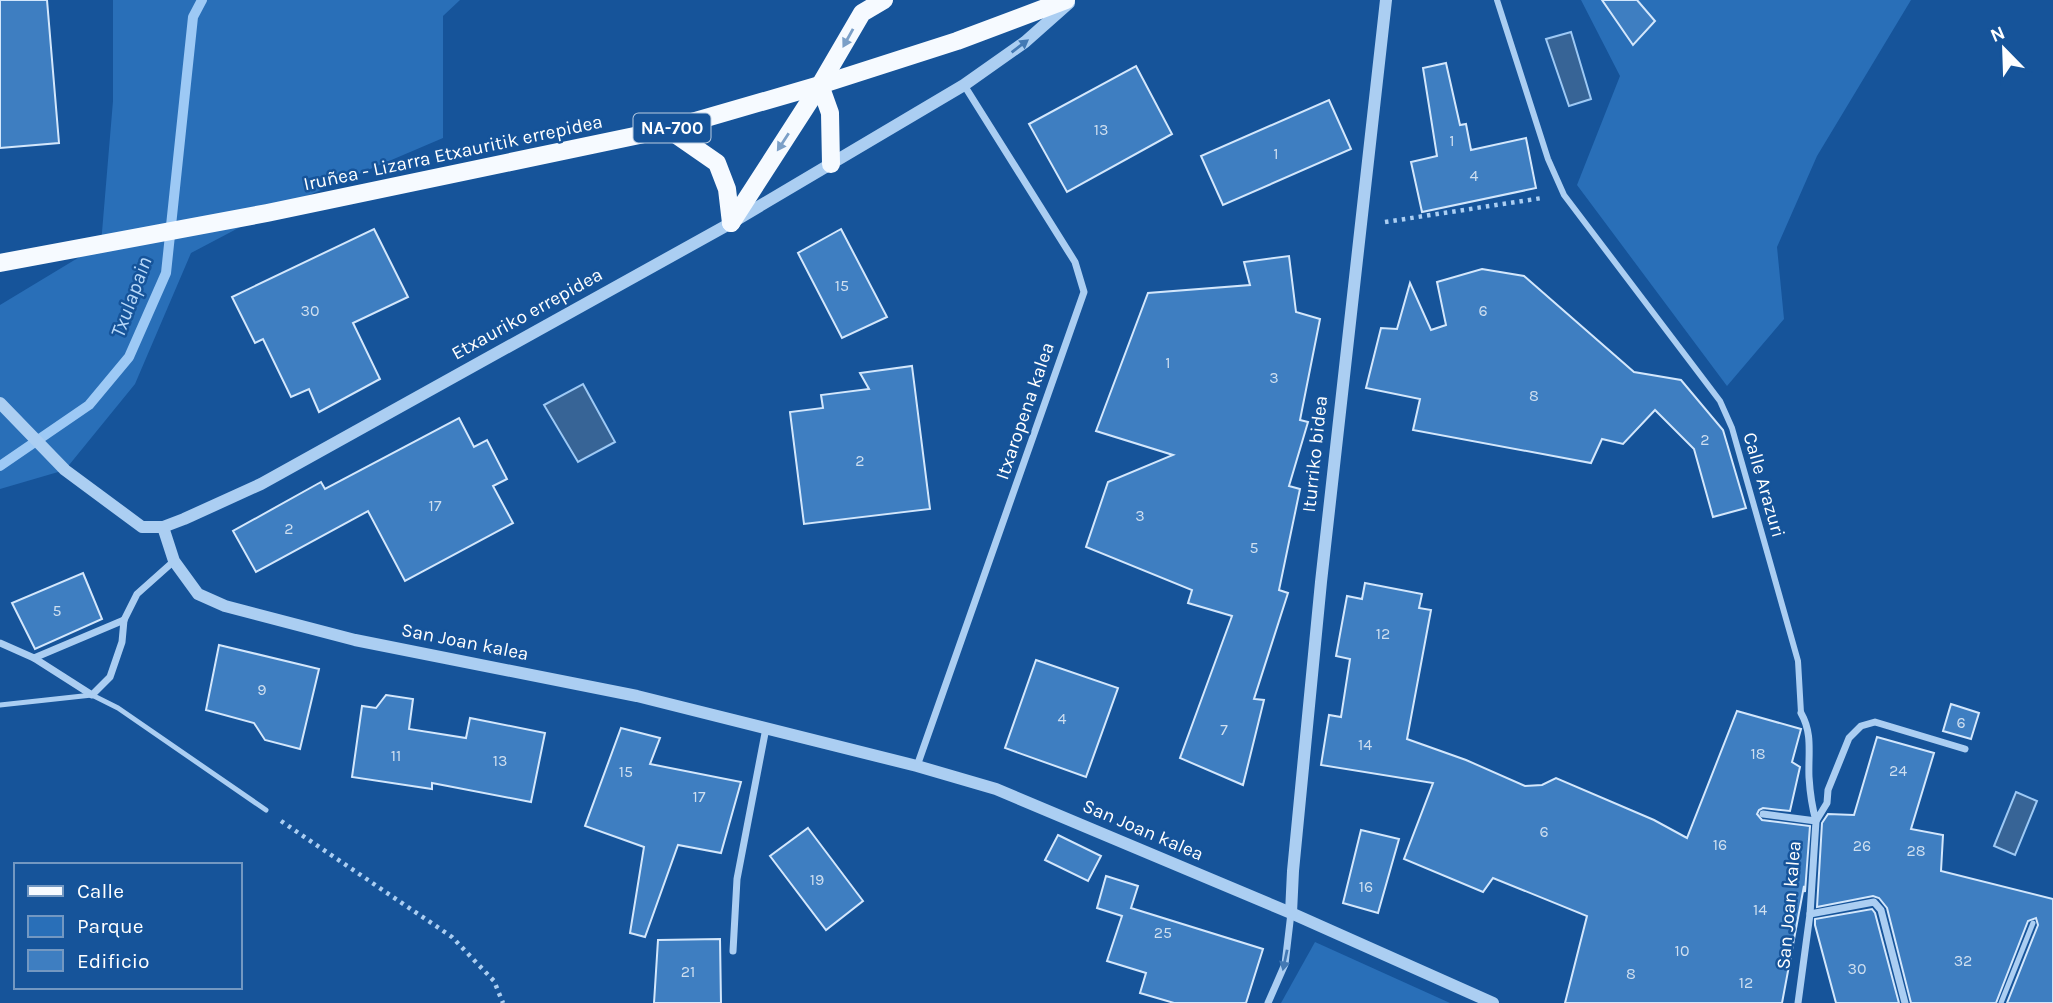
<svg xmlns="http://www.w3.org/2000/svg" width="2053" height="1003" font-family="Karla,sans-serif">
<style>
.green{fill:#296fb8}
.water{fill:#376496;stroke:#9dc9f5;stroke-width:2}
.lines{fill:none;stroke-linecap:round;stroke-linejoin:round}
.stream{stroke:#9dc9f5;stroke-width:10}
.building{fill:#3e7ec1;stroke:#d3e7fc;stroke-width:2}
.path{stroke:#abcef2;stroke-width:4.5;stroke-dasharray:3.5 5;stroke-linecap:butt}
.service{stroke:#abcef2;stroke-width:5}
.pedestrian{stroke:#abcef2;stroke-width:6}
.minor{stroke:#abcef2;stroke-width:7}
.tertiary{stroke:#abcef2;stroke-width:12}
.primary{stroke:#f6faff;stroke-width:18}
.oneway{fill:#7b9fc7}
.oneway2{fill:#4379b4}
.labels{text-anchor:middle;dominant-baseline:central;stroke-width:5;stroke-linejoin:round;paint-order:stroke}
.number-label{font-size:16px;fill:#cfdff0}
.shield{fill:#16549a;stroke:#b9cce1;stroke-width:2}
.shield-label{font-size:18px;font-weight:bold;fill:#fff}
.street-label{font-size:19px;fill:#fff;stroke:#16549a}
.water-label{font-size:21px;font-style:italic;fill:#b7d8f9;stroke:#16549a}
</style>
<rect width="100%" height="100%" fill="#16549a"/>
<g class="green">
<polygon points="113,0 460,0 443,16 443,138 267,213 191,253 135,384 65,470 0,489 0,305 101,244 113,101"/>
<polygon points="1581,0 1911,0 1817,156 1777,247 1784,319 1727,386 1577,185 1620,76"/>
<polygon points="1315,942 1450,1003 1281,1003"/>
</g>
<g class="water">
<polygon points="1571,32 1591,99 1569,106 1546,39"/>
<polygon points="583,384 615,442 578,462 544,405"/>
<polygon points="2016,792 2037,801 2015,855 1994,846"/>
</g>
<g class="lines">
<polyline class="stream" points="0,466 89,405 129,357 166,273 193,17 202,0"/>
</g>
<g class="building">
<polygon points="0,0 47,0 59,143 0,148"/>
<polygon points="1602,0 1637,0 1655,21 1633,45"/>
<polygon points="1446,63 1460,125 1466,124 1471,150 1526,138 1536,188 1422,212 1411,162 1437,156 1423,68"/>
<polygon points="1136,66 1172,134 1067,192 1029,124"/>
<polygon points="1329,100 1351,149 1223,205 1201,156"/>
<polygon points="374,229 408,297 353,323 380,379 319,412 309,389 291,397 263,339 255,343 232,297"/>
<polygon points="841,229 887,317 842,338 798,253"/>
<polygon points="1289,256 1296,312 1320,319 1300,420 1308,422 1289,486 1300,489 1279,590 1288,593 1254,699 1264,700 1243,785 1180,758 1232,616 1188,603 1192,590 1086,547 1108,482 1173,455 1096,431 1148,293 1250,285 1244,262"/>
<polygon points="1482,269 1524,276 1634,372 1681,380 1723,430 1746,508 1713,517 1694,449 1655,410 1623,444 1602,439 1591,463 1413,430 1420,399 1366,388 1381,328 1397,329 1410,283 1431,330 1446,325 1437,282"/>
<polygon points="912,366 930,509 804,524 790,412 823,408 821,395 869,389 860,373"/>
<polygon points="459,418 474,447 487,440 507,479 493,486 513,523 405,581 368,511 256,572 233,531 321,482 325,489"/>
<polygon points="83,573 102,619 35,649 12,603"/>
<polygon points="1365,583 1422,594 1419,608 1431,610 1407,739 1466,760 1525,786 1542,785 1556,778 1654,820 1687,838 1737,711 1801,729 1792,762 1800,767 1790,811 1763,808 1759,810 1757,814 1762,820 1810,826 1805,892 1804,886 1782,1003 1565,1003 1587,916 1493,878 1483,892 1404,859 1433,783 1321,765 1329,715 1341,717 1350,659 1336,656 1347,596 1362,599"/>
<polygon points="219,645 319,669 300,749 265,740 254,723 206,710"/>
<polygon points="1036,660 1118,688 1086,777 1005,748"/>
<polygon points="386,695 413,699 409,729 466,738 470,718 545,733 531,802 432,783 432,789 352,777 362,706 376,708"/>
<polygon points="1951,704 1979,713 1971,739 1943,731"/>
<polygon points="621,728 660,738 650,764 741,782 721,853 678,845 645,937 630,933 644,847 585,826"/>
<polygon points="1877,737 1934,753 1911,829 1943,835 1941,871 2053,899 2053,1003 2007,1003 2038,925 2036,918 2028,921 1996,1003 1911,1003 1887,908 1879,898 1873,896 1817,907 1822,823 1828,814 1854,815"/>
<polygon points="808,828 863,901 826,930 770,856"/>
<polygon points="1361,830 1399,839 1378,913 1343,903"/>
<polygon points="1058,835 1101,856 1088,881 1045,860"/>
<polygon points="1106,876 1138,886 1131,908 1263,949 1246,1003 1174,1003 1140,993 1146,973 1107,961 1122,916 1097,908"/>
<polygon points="1872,909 1875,913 1899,1003 1836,1003 1815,925 1815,919"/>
<polygon points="720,939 721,1003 654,1003 658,940"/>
</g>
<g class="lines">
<g class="path">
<polyline points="1385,222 1542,198"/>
<polyline points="281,821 452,937 494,981 503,1003"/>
</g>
<g class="service">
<polyline points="0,705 92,695 118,708 266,810"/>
<polyline points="2001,1003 2033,923"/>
</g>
<polyline class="pedestrian" points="1497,0 1548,159 1564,195 1720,401 1732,428 1798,661 1801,713"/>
<g class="minor">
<polyline points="0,643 34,658 124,620"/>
<polyline points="34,658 92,695 110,677 122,642 124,620 137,594 174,561"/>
<path d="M1801 713C1813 734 1808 754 1809 777 1810 793 1812 807 1816 821L1827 803 1828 790 1849 738 1861 726 1875 722 1965 749"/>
<polyline points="917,766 1084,292 1075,262 964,85"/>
<polyline points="1763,814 1816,821 1810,914 1798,1003"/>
<polyline points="1810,914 1874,902 1881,910 1905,1003"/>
<polyline points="733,951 737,879 766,728"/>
<polyline points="1268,1003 1285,964 1291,913"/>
</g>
<g class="tertiary">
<polyline points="0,403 65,470 142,527 163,527 184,519 261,484 731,223 964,85 1025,42 1069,3"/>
<polyline points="163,527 174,561 198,594 225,606 355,640 637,696 917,766 996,789 1291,913 1493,1003"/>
<polyline points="1291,913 1293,871 1321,582 1386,0"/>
</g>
<g class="primary">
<polyline points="820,85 830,113 831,164"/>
<polyline points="668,129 717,163 727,189 731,223"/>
<polyline points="731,223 820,85 862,13 884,0"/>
<polyline points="0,263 267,213 668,129 820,85 957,41 1066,0"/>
</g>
</g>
<defs><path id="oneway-solid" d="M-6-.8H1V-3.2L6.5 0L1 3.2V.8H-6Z" transform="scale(1.75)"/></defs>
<g class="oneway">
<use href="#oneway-solid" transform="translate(848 38) rotate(119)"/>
<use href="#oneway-solid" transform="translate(783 142) rotate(123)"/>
</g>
<g class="oneway2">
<use href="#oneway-solid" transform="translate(1020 46) rotate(-37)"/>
<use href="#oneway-solid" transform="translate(1285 960) rotate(102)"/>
</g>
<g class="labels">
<g class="number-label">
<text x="1101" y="129">13</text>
<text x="1452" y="140">1</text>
<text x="1276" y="153">1</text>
<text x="1474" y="175">4</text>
<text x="842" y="285">15</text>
<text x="310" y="310">30</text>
<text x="1483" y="310">6</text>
<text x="1168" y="362">1</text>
<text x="1274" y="377">3</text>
<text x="1534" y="395">8</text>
<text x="1705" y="439">2</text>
<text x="860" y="460">2</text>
<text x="435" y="505">17</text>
<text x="1140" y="515">3</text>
<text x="289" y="528">2</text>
<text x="1254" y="547">5</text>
<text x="57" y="610">5</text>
<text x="1383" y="633">12</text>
<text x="262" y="689">9</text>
<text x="1062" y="718">4</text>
<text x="1961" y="722">6</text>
<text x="1224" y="729">7</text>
<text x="1365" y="744">14</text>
<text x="1758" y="753">18</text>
<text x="396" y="755">11</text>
<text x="500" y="760">13</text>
<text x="1898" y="770">24</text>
<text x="626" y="771">15</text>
<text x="699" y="796">17</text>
<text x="1544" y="831">6</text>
<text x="1720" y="844">16</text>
<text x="1862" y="845">26</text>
<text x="1916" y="850">28</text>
<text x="817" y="879">19</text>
<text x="1366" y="886">16</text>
<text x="1760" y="909">14</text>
<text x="1163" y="932">25</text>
<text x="1682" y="950">10</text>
<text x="1963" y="960">32</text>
<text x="1857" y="968">30</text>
<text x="688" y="971">21</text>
<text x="1631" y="973">8</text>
<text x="1746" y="982">12</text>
</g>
<rect class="shield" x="633.5" y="113.5" width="77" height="29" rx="5"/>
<g class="shield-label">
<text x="672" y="128">NA-700</text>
</g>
<g class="street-label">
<text transform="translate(453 153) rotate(-12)">Iruñea - Lizarra Etxauritik errepidea</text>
<text transform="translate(527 314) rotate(-29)">Etxauriko errepidea</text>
<text transform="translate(1025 411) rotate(-71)">Itxaropena kalea</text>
<text transform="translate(1315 454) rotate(-84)">Iturriko bidea</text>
<text transform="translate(1764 485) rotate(74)">Calle Arazuri</text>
<text transform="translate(465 642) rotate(11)">San Joan kalea</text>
<text transform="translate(1143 830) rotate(23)">San Joan kalea</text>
<text transform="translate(1789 905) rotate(-85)">San Joan kalea</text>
</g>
<g class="water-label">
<text transform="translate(131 297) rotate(-70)">Txulapain</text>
</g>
</g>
<rect x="14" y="863" width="228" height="126" fill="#16549a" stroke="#7398c2" stroke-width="2"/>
<rect x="28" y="886" width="35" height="10" fill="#f6faff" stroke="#7398c2" stroke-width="2"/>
<text x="77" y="898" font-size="21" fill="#ffffff">Calle</text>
<rect x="28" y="916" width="35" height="21" fill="#296fb8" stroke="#7398c2" stroke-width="2"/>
<text x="77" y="933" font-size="21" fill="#ffffff">Parque</text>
<rect x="28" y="950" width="35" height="21" fill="#3e7ec1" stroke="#7398c2" stroke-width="2"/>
<text x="77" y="968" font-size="21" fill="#ffffff">Edificio</text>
<g transform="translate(2004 49) rotate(337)" stroke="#16549a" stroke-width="5" paint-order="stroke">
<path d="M0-5L12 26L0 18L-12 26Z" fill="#ffffff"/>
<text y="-10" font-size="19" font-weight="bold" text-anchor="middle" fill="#ffffff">N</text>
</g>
</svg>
